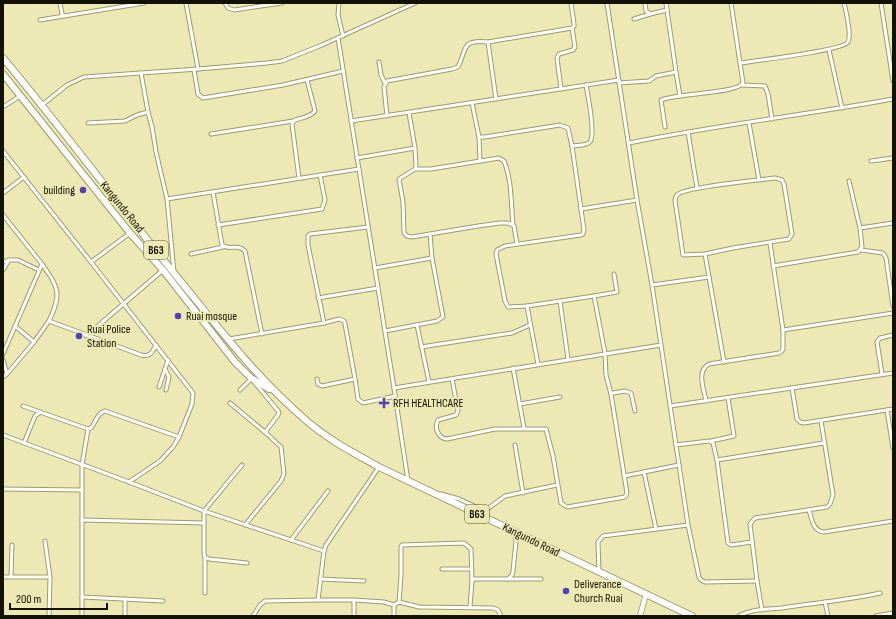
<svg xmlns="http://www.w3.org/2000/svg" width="896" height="619" font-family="'Sofia Sans Condensed',sans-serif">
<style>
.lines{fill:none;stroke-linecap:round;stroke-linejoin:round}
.street-casing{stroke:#9f9b69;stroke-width:5}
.secondary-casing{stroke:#9f9b69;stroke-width:6}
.highway-casing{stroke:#9f9b69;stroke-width:8}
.street{stroke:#fff;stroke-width:3}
.secondary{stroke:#fff;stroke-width:4.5}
.highway{stroke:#fff;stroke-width:6}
.poi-dot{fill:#5441b9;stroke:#ece9b4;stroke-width:1.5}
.labels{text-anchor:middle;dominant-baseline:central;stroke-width:4;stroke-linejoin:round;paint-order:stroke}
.shield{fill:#ece9b4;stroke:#545237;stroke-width:1}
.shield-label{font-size:11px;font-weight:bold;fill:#131101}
.poi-label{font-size:12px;fill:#131101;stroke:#ece9b4;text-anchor:start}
.street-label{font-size:12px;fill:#131101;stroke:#ece9b4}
</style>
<rect width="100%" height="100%" fill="#ece9b4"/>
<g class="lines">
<g class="street-casing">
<g id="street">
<polyline points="60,3 62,14 64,16 144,3"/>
<polyline points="186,3 198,69"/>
<polyline points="225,3 228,8 234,10 282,3"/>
<polyline points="339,3 338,15 343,36"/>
<polyline points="607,3 637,200 652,285 688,525 699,577 701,580 705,582 757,581"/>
<polyline points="645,3 646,11 650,14 667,10"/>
<polyline points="881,3 893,81"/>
<polyline points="634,19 650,14"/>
<polyline points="40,20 64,16"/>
<polyline points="338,38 394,388 408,481"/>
<polyline points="488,42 496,99"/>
<polyline points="829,50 842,108"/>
<polyline points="379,62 381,75 385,83"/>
<path d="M741 63C754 61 845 50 848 42 852 34 846 12 844 3"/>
<polyline points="194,70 198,94 203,98 283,85 343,71"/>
<polyline points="676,72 680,96"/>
<polyline points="141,73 148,112"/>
<polyline points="619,83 649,81 656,76 676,72 666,3"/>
<polyline points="742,85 765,86 768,94 772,119"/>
<polyline points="561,89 557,58 559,54 573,50 575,47 572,28 574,26 574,24 571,3"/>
<polyline points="472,103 479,137 485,137 560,125 568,128 572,146 581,209 637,200"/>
<polyline points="42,105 67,85 84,77 198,69 267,63 282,61 322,45 415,3"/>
<polyline points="3,107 20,96"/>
<polyline points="409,113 415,148"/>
<path d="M387 116 384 87 387 81 452 69 458 67C467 49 461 39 488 42L572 28"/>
<polyline points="351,121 619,80"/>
<polyline points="88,123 125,121 137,115 148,112 152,127 156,152 167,199 174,272"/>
<polyline points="749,123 759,180"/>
<path d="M665 127 661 100C676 93 736 94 743 83L731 3"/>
<polyline points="688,132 697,188"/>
<polyline points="211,134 293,121"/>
<polyline points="479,137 480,161"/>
<path d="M629 143C717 125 805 115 893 99"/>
<path d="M572 146C577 145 586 146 590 142 596 134 588 96 586 85"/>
<polyline points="3,151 91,262 193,393 192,404 179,437 173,447 160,461 129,482"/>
<polyline points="357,158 415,148 416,167 415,169 399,179 403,202 404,233 407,236 412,237 478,226 500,223 508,223 513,225 514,226 517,244"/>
<polyline points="871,161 893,158"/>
<path d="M415 169H431L499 158 504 161C512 180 511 204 513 225"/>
<path d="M299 178 292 124 295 120C301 118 311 117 315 111L307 80"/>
<path d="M775 178 782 180 784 184 792 234 789 239 733 248 705 254 683 255 676 207C675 203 674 198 677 195 683 187 760 180 775 178Z"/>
<polyline points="849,181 860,228 893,223"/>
<path d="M213 192 222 245C229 251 237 243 245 251L262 334"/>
<polyline points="3,193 24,177"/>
<polyline points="167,199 359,169"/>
<polyline points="581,209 584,230 583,234 581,235 505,246 497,250 496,254 505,301 508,307 527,306 594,296 605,353 606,375 611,394"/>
<polyline points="3,215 42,264 3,354"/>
<polyline points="218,225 322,209 325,200 320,175"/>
<polyline points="861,250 883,253 886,258 893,306"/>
<polyline points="191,254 223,247"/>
<polyline points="3,262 9,260"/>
<polyline points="91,262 130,233"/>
<path d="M42 264C59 288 62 294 49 321"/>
<polyline points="773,266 858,252 862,247 860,228"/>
<polyline points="375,268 432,258 430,234"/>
<polyline points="3,270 9,260 18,260 39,270"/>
<polyline points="709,277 724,362"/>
<polyline points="652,285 709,277 705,254"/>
<polyline points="594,296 617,292 614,274"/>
<polyline points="318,298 378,288"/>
<polyline points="560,301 568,359"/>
<polyline points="527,306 538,364"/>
<polyline points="324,323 308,245 308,236 310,234 368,227"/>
<polyline points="417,325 429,382"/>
<polyline points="15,326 34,342"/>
<polyline points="783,330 893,313"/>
<polyline points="385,331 437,321 443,317 432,258"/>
<polyline points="86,336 163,270"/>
<polyline points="229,339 324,323 339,319 344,321 345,324 355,379 322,386 318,384 317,379"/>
<polyline points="421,347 512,333 530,325"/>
<polyline points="3,360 7,374 3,377"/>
<polyline points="513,368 524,428"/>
<polyline points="165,369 169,377 166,390"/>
<path d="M7 374 34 342 49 321 141 355C150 357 152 353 156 345"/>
<polyline points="882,374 877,342 880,338 893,335"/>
<polyline points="355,379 358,399 363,403 395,396"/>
<path d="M452 379 458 411 456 415 438 420C434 428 438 438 447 439L495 429H546L553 456 561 503 567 507 625 497 627 493 611 394 613 393 625 391 631 393 635 411"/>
<polyline points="159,387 168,360"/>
<polyline points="394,388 661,345"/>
<polyline points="792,388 797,419 800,422 804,423 893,409"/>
<polyline points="240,390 251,379"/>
<path d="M706 401C704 389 696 371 709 364L779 353 782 351 783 348V330L770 243"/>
<polyline points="230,403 267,434"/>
<polyline points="520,404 560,397"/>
<polyline points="23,406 40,412"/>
<polyline points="670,406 893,373"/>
<polyline points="887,410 893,448"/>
<polyline points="3,435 129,482 204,511 324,551"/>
<polyline points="711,441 734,436 728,398"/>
<path d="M24 443 35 416 40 412 88 429 91 428C96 422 97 413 105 411L179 437"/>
<polyline points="515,445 523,493"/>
<polyline points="676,445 709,441 713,443 717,460 728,543 731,545 752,542"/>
<polyline points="717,460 824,443"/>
<polyline points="242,465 204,511 204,553 205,557 209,559 247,563"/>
<polyline points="644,472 656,529"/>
<polyline points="624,476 679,465"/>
<polyline points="3,489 82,490"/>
<polyline points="441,494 459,499 483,510 486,510 505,496 557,485"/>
<path d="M809 510C812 520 813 531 824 532L893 521"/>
<polyline points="82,520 204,523"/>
<polyline points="245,525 281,481 284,474 281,447 267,434 266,431 278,415 279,412 255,383"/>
<polyline points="291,540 328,491"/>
<polyline points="45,541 50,577 49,616"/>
<polyline points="205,557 205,593"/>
<polyline points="442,569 472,569"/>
<polyline points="599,572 598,542 603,536 688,525"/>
<polyline points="11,576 12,545"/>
<polyline points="3,577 50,577"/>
<polyline points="320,579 364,581"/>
<polyline points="508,579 512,575 513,571 516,541 514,532"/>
<polyline points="472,581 474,579 541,579"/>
<polyline points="82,597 163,601"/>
<polyline points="354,600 384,602 394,605 399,602 419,607 493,608 498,610 501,616"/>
<polyline points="399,602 401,576 401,547 402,545 464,543 471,549 472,581 470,607"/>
<polyline points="825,602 828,616"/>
<polyline points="762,610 757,581 750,524 755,518 827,507 830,504 833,495 821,421"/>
<polyline points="82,616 82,465 88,429"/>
<polyline points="125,616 125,599"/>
<polyline points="253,616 260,605 265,601 318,600"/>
<polyline points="354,616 354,600 318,600 324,551 326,545 379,467"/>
<polyline points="394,616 394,605"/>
<path d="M739 616C751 609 769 609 782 608 815 603 848 600 880 593"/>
<polyline points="876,616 893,613"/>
</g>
</g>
<g class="secondary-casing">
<polyline id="secondary" points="640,616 646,594"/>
</g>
<g class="highway-casing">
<g id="highway">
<path d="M3 58C66 133 124 212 186 288 224 335 261 382 308 422 329 440 354 453 379 467L692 616"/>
<polyline points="3,74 130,233 163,270 235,362 251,378 269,389"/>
</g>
</g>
<use href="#street" class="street"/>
<use href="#secondary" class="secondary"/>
<use href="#highway" class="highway"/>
</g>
<g class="poi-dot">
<circle cx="83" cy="190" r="4"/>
<circle cx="178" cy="316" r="4"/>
<circle cx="79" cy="336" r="4"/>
<path d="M382 397h4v4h4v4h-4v4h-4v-4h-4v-4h4z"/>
<circle cx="566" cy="591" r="4"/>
</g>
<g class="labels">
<g class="shield">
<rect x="144" y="241" width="24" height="18" rx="3"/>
<rect x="465" y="505" width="24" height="18" rx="3"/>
</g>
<g class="shield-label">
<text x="156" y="250">B63</text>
<text x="477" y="514">B63</text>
</g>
<g class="poi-label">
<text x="75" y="190" text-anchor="end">building</text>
<text x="186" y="316">Ruai mosque</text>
<text x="87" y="329">Ruai Police<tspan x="87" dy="14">Station</tspan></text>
<text x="393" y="403">RFH HEALTHCARE</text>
<text x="574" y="584">Deliverance<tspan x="574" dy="14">Church Ruai</tspan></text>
</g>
<g class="street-label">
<text transform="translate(122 207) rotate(51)">Kangundo Road</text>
<text transform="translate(531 540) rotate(26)">Kangundo Road</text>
</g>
</g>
<rect width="896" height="619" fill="none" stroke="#131101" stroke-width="8"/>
<path d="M10 603v6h97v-6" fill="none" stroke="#131101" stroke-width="2"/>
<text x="16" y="603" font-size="12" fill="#131101" stroke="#ece9b4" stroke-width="3" paint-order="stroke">200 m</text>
</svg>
